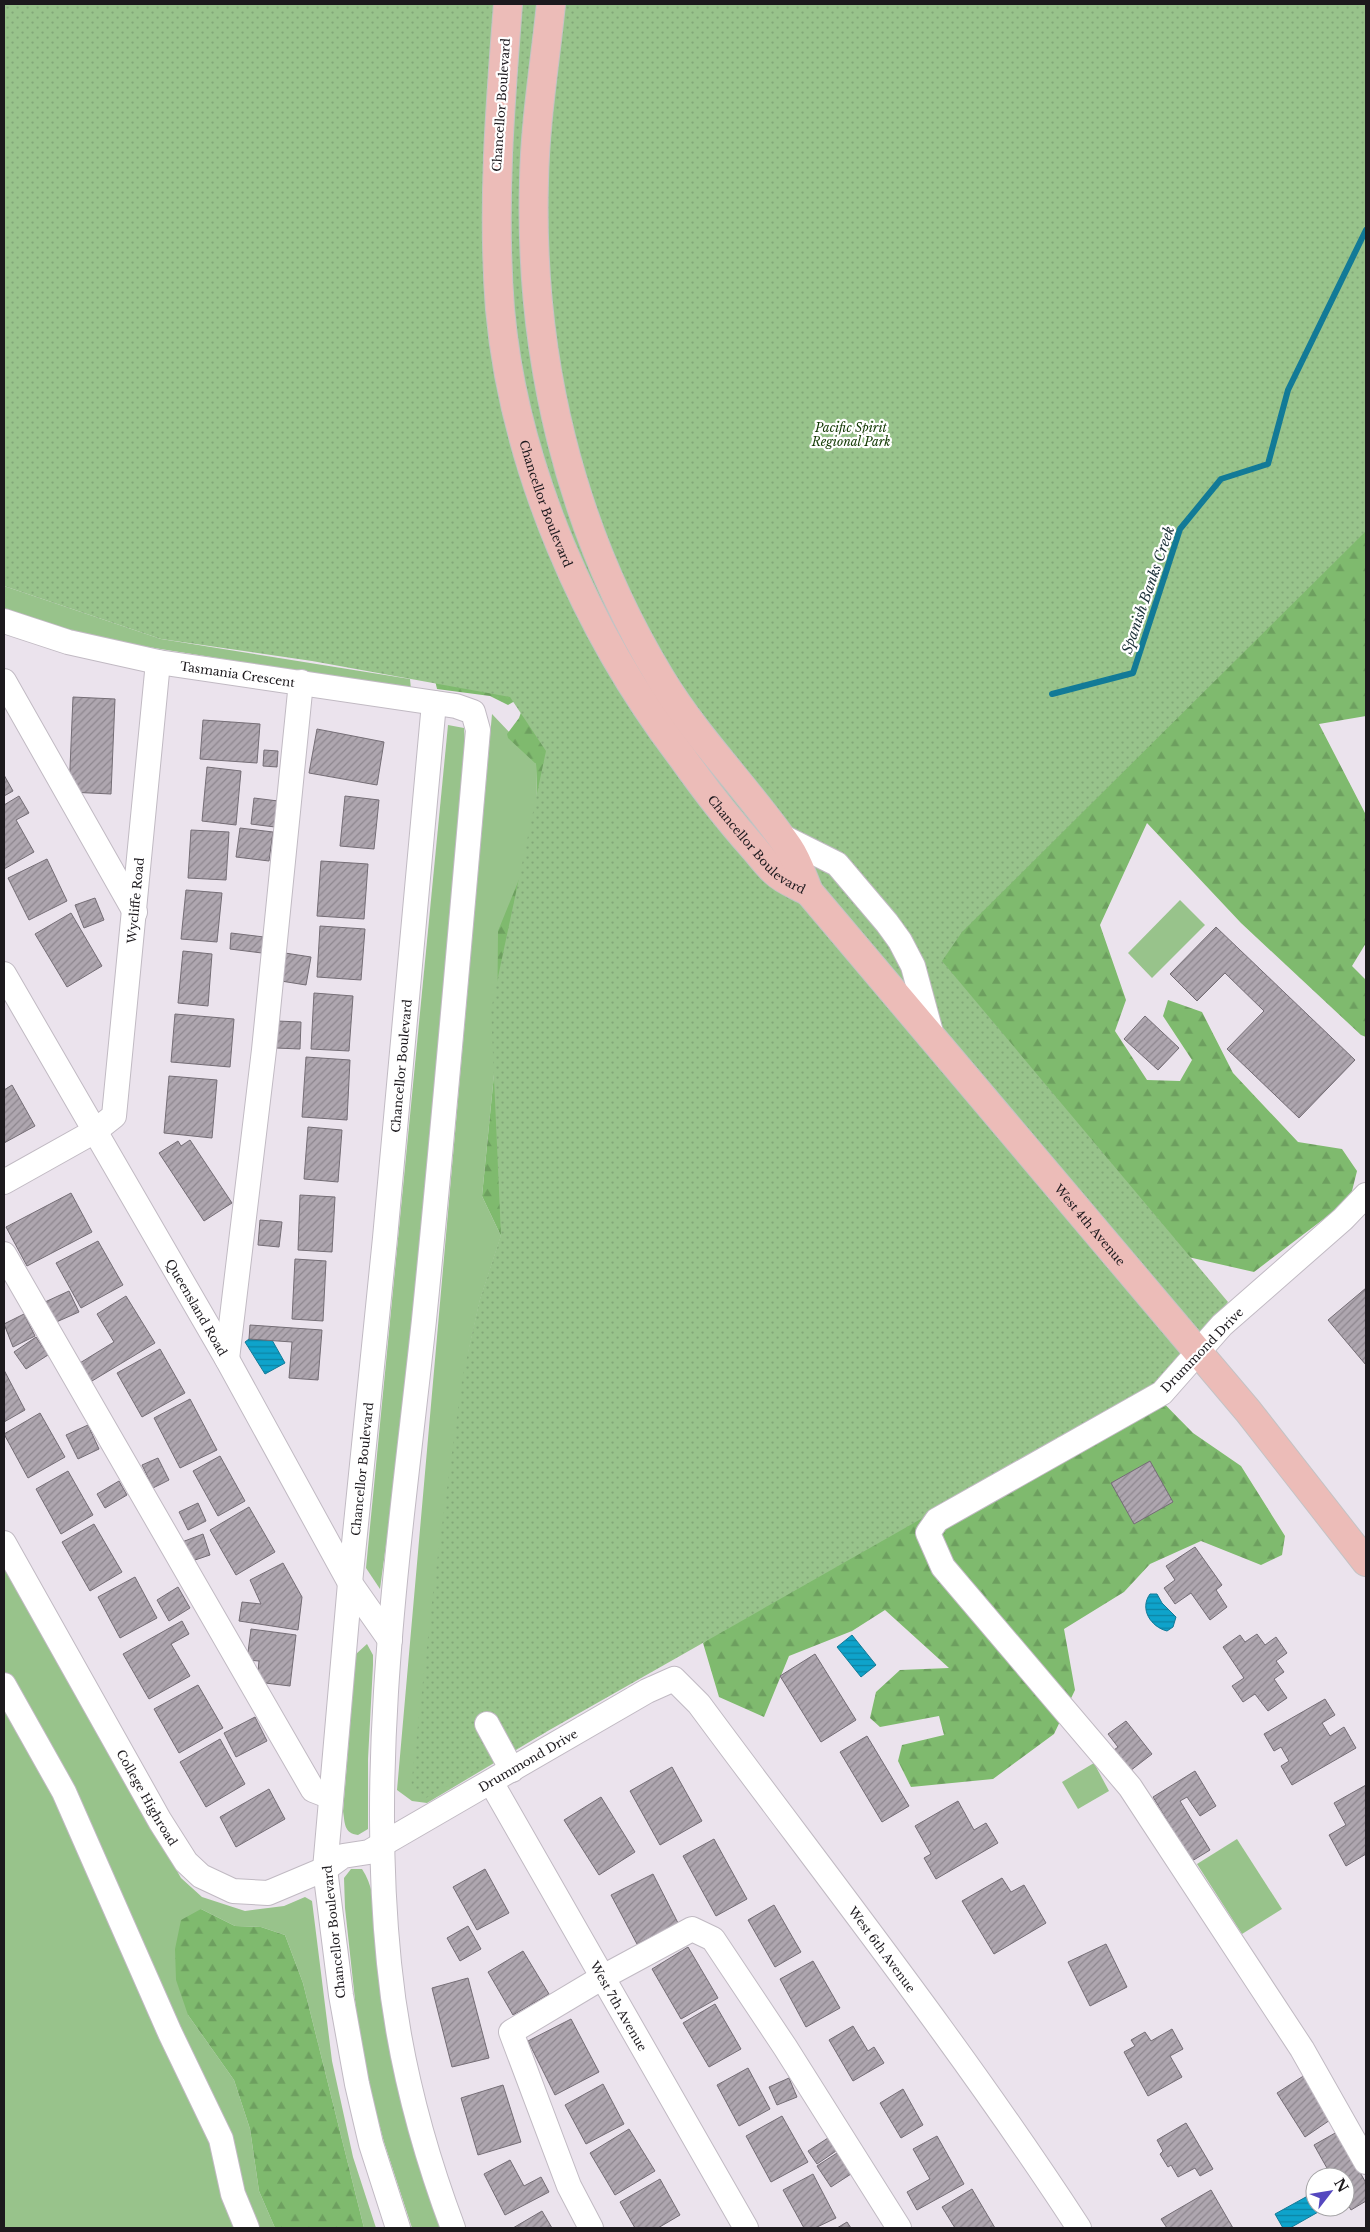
<svg xmlns="http://www.w3.org/2000/svg" width="1370" height="2232" font-family="'Libre Baskerville',serif">
<style>
.green{fill:#98c38b}
.forest{fill:url(#forest-firs)}
.park{fill:url(#park-dots)}
.water{fill:url(#water-rules);stroke:#127a97}
.lines{fill:none;stroke-linecap:round;stroke-linejoin:round}
.stream{stroke:#127a97;stroke-width:6}
.building{fill:url(#building-hatch);stroke:#746d75}
.minor-casing{stroke:#c1bac3;stroke-width:26}
.major-casing{stroke:#c4c3c4;stroke-width:30}
.minor{stroke:#fff;stroke-width:24}
.major{stroke:#ecbcb8;stroke-width:28}
.labels{text-anchor:middle;dominant-baseline:central;stroke-width:4.5;stroke-linejoin:round;paint-order:stroke}
.street-label{font-size:12px;fill:#1c191d;stroke:#fff}
.park-label{font-size:12px;font-style:italic;fill:#103701;stroke:#fff}
.water-label{font-size:14px;font-style:italic;fill:#1d323a;stroke:#fff}
</style>
<defs>
<pattern id="forest-firs" width="22" height="20" patternUnits="userSpaceOnUse" patternTransform="scale(1.25)"><rect width="22" height="20" fill="#7fba6e"/><path d="M5 1l3.5 6h-7zM16 11l3.5 6h-7z" fill="#6d9f5f"/></pattern>
<pattern id="park-dots" width="8" height="8" patternUnits="userSpaceOnUse" patternTransform="scale(1.25)"><rect width="8" height="8" fill="#98c38b"/><path d="M2 2h.1M6 6h.1" fill="none" stroke="#82a778" stroke-width="1.8" stroke-linecap="round"/></pattern>
<pattern id="water-rules" width="6" height="5" patternUnits="userSpaceOnUse" patternTransform="scale(1.25)"><rect width="6" height="5" fill="#0ea3cb"/><path d="M0 2.5h6" fill="none" stroke="#0d84a4"/></pattern>
<pattern id="building-hatch" width="6" height="6" patternUnits="userSpaceOnUse" patternTransform="scale(1.25)"><rect width="6" height="6" fill="#aea6af"/><path d="M-1 1l2-2M0 6l6-6M5 7l2-2" fill="none" stroke="#8d868e"/></pattern>
</defs>
<rect width="100%" height="100%" fill="#ebe3ed"/>
<g class="green">
<polygon points="4,586 161,639 410,679 411,689 117,642 76,633 4,610"/>
<polygon points="492,714 532,756 536,764 538,833 497,1044 482,1196 501,1236 480,1300 469,1349 457,1458 546,1732 427,1803 412,1801 397,1790"/>
<polygon points="448,725 464,728 466,757 402,1427 380,1589 366,1568"/>
<polygon points="1180,900 1205,925 1152,978 1128,953"/>
<polygon points="4,1568 181,1878 202,1897 245,1911 284,1906 305,1897 312,1901 332,2061 353,2157 376,2228 364,2228 303,1983 285,1935 261,1927 235,1926 201,1909 188,2015 234,2080 250,2129 259,2191 275,2228 4,2228"/>
<path d="M367 1644 373 1655V1665L368 1759V1829L358 1835C344 1833 345 1824 343 1811L356 1654Z"/>
<polygon points="1094,1763 1109,1791 1078,1809 1062,1782"/>
<polygon points="1237,1839 1282,1909 1242,1934 1197,1864"/>
<path d="M351 1869H362C382 1898 374 1954 382 1988 400 2069 422 2148 442 2228H412L384 2142 368 2082 357 2018 345 1908 344 1878Z"/>
</g>
<g class="forest">
<polygon points="1366,4 1366,716 1319,724 1366,815 1366,943 1352,966 1366,980 1366,1037 1361,1035 1241,923 1147,823 1100,925 1126,1000 1115,1031 1147,1080 1180,1081 1192,1060 1163,1016 1168,1000 1202,1012 1233,1073 1298,1142 1342,1149 1357,1171 1350,1199 1254,1272 1175,1254 939,973 927,926"/>
<polygon points="424,632 494,661 1082,1320 1193,1433 1241,1466 1285,1536 1282,1555 1261,1565 1201,1541 1150,1564 1124,1592 1064,1629 1075,1690 1054,1734 993,1779 911,1787 898,1761 902,1745 944,1735 939,1716 880,1727 870,1718 876,1692 900,1670 949,1668 885,1610 852,1631 789,1656 764,1717 719,1697 703,1643 787,1572 460,1427 469,1349 480,1300 501,1236 482,1196 497,1044 498,931 538,833 536,764 508,738 507,734 519,718 525,701 520,698 508,705 490,696 437,689"/>
<polygon points="201,1909 235,1926 261,1927 285,1935 303,1983 364,2228 275,2228 259,2191 250,2129 234,2080 188,2015 176,1980 175,1949 181,1920"/>
</g>
<polygon class="park" points="4,4 1366,4 1366,531 962,932 942,961 1228,1302 1162,1382 546,1732 426,1798 411,1787 434,1584 462,1379 480,1300 501,1236 491,1010 546,751 510,697 312,661 161,639 4,586"/>
<g class="water">
<polygon points="249,1339 272,1340 285,1363 265,1374 245,1342"/>
<path d="M1150 1594H1157L1162 1603 1176 1617 1173 1627 1167 1631C1151 1627 1139 1609 1150 1594Z"/>
<polygon points="852,1635 876,1665 861,1677 837,1647"/>
<polygon points="1315,2192 1315,2207 1327,2207 1290,2228 1283,2228 1275,2214"/>
</g>
<g class="lines">
<polyline class="stream" points="1052,694 1133,673 1180,529 1221,479 1268,464 1288,390 1366,230"/>
</g>
<g class="building">
<polygon points="73,697 115,699 111,794 69,792"/>
<polygon points="203,720 260,724 257,763 200,759"/>
<polygon points="317,729 384,742 377,785 309,773"/>
<polygon points="264,750 278,751 277,767 263,766"/>
<polygon points="207,767 241,771 236,825 202,821"/>
<polygon points="4,775 13,791 4,796"/>
<polygon points="19,796 29,813 16,820 34,852 4,869 4,805"/>
<polygon points="345,796 379,800 374,849 340,846"/>
<polygon points="254,798 278,801 275,827 251,824"/>
<polygon points="240,828 273,832 269,861 236,857"/>
<polygon points="191,830 229,832 226,880 188,878"/>
<polygon points="47,859 67,901 29,920 8,878"/>
<polygon points="321,861 368,864 364,919 317,916"/>
<polygon points="186,890 222,893 217,942 181,939"/>
<polygon points="95,898 104,920 84,928 75,905"/>
<polygon points="71,913 102,966 67,987 35,934"/>
<polygon points="320,926 365,929 361,980 317,977"/>
<polygon points="1216,927 1355,1060 1299,1118 1227,1049 1264,1011 1225,973 1197,1001 1170,974"/>
<polygon points="231,933 264,937 262,953 230,949"/>
<polygon points="183,951 212,954 208,1006 178,1003"/>
<polygon points="285,953 311,957 306,985 281,981"/>
<polygon points="314,993 353,996 349,1051 311,1049"/>
<polygon points="175,1014 234,1019 230,1067 171,1062"/>
<polygon points="1145,1016 1179,1048 1158,1070 1124,1039"/>
<polygon points="277,1021 301,1022 300,1049 276,1048"/>
<polygon points="306,1057 350,1060 347,1120 302,1117"/>
<polygon points="169,1076 217,1080 212,1138 164,1133"/>
<polygon points="12,1085 35,1126 4,1143 4,1090"/>
<polygon points="308,1127 342,1130 338,1182 304,1179"/>
<polygon points="190,1140 232,1203 204,1221 159,1153 178,1141 181,1146"/>
<polygon points="71,1193 92,1232 27,1266 6,1227"/>
<polygon points="300,1195 335,1197 332,1252 298,1250"/>
<polygon points="260,1220 282,1222 279,1247 258,1245"/>
<polygon points="98,1241 123,1285 81,1308 56,1263"/>
<polygon points="295,1259 326,1261 323,1321 292,1319"/>
<polygon points="1366,1288 1366,1365 1328,1320"/>
<polygon points="69,1291 79,1312 54,1323 45,1302"/>
<polygon points="126,1296 155,1343 87,1384 75,1366 114,1342 97,1314"/>
<polygon points="24,1314 35,1336 13,1347 4,1324"/>
<polygon points="250,1325 322,1330 318,1380 289,1378 292,1342 249,1339"/>
<polygon points="36,1337 48,1355 26,1369 14,1352"/>
<polygon points="160,1349 185,1393 142,1417 117,1373"/>
<polygon points="4,1370 25,1410 4,1422"/>
<polygon points="190,1399 217,1450 180,1468 154,1418"/>
<polygon points="40,1413 65,1457 28,1478 4,1434"/>
<polygon points="88,1425 99,1449 78,1459 66,1435"/>
<polygon points="220,1456 245,1501 218,1516 193,1471"/>
<polygon points="158,1458 169,1480 153,1488 142,1465"/>
<polygon points="1150,1461 1173,1502 1134,1524 1111,1483"/>
<polygon points="68,1471 93,1515 61,1534 36,1489"/>
<polygon points="119,1481 127,1495 105,1508 97,1494"/>
<polygon points="198,1503 206,1521 188,1530 179,1512"/>
<polygon points="249,1507 275,1552 236,1575 210,1530"/>
<polygon points="94,1524 122,1572 90,1591 62,1542"/>
<polygon points="203,1534 210,1555 189,1562 182,1542"/>
<polygon points="1195,1547 1222,1585 1216,1590 1227,1607 1210,1620 1191,1593 1175,1604 1164,1588 1175,1580 1166,1566"/>
<polygon points="283,1563 302,1597 298,1630 239,1621 242,1602 261,1604 250,1580"/>
<polygon points="135,1577 157,1618 120,1638 98,1597"/>
<polygon points="178,1587 190,1608 169,1621 157,1600"/>
<polygon points="182,1621 189,1634 171,1644 190,1676 149,1699 123,1654"/>
<polygon points="251,1629 296,1635 290,1686 257,1682 259,1661 247,1660"/>
<polygon points="1257,1634 1265,1645 1276,1637 1287,1653 1276,1661 1284,1672 1274,1679 1287,1698 1268,1711 1255,1694 1243,1702 1232,1686 1244,1678 1223,1647 1240,1635 1245,1642"/>
<polygon points="815,1654 856,1720 821,1742 780,1676"/>
<polygon points="198,1685 223,1728 179,1753 154,1709"/>
<polygon points="1325,1699 1335,1715 1322,1723 1330,1736 1344,1727 1356,1748 1292,1785 1281,1766 1289,1761 1281,1747 1274,1751 1264,1734"/>
<polygon points="255,1717 267,1741 236,1757 224,1733"/>
<polygon points="1126,1721 1152,1754 1130,1771 1114,1750 1118,1747 1108,1734"/>
<polygon points="867,1736 909,1806 882,1822 840,1752"/>
<polygon points="220,1739 245,1784 206,1807 180,1762"/>
<polygon points="672,1767 702,1821 660,1845 630,1791"/>
<polygon points="1195,1771 1216,1806 1200,1816 1187,1797 1180,1801 1210,1850 1192,1861 1153,1797"/>
<polygon points="1366,1785 1366,1854 1346,1866 1329,1835 1346,1825 1334,1803"/>
<polygon points="269,1789 285,1819 236,1847 220,1817"/>
<polygon points="601,1797 635,1852 599,1875 564,1820"/>
<polygon points="958,1801 974,1830 986,1823 998,1843 936,1879 924,1858 931,1854 915,1826"/>
<polygon points="714,1839 747,1899 716,1916 683,1856"/>
<polygon points="485,1869 509,1913 477,1930 453,1887"/>
<polygon points="653,1874 678,1923 637,1944 611,1895"/>
<polygon points="1002,1878 1011,1892 1024,1885 1046,1923 994,1954 962,1901"/>
<polygon points="774,1905 801,1952 775,1967 748,1920"/>
<polygon points="468,1926 481,1949 460,1961 447,1938"/>
<polygon points="1106,1944 1127,1987 1090,2006 1068,1962"/>
<polygon points="688,1947 718,1998 681,2019 652,1969"/>
<polygon points="523,1951 549,1994 513,2015 488,1972"/>
<polygon points="813,1961 840,2008 806,2027 780,1979"/>
<polygon points="468,1978 489,2058 452,2067 432,1988"/>
<polygon points="715,2004 741,2049 709,2067 683,2023"/>
<polygon points="571,2019 599,2072 555,2095 528,2041"/>
<polygon points="853,2026 868,2051 874,2047 884,2063 853,2081 829,2040"/>
<polygon points="1172,2029 1183,2049 1170,2056 1182,2077 1148,2096 1124,2052 1135,2046 1131,2040 1145,2032 1151,2041"/>
<polygon points="748,2068 770,2109 739,2126 717,2085"/>
<polygon points="1305,2075 1333,2118 1305,2137 1277,2093"/>
<polygon points="789,2078 797,2097 777,2105 769,2087"/>
<polygon points="603,2084 624,2124 586,2144 565,2105"/>
<polygon points="503,2085 521,2142 478,2155 461,2098"/>
<polygon points="903,2089 923,2125 901,2138 880,2103"/>
<polygon points="782,2116 808,2162 771,2182 746,2136"/>
<polygon points="1186,2123 1213,2169 1200,2176 1195,2168 1178,2177 1171,2165 1168,2167 1160,2154 1163,2151 1157,2140"/>
<polygon points="629,2129 655,2171 615,2195 590,2153"/>
<polygon points="1337,2132 1366,2183 1366,2201 1351,2210 1345,2199 1345,2177 1332,2177 1314,2145"/>
<polygon points="937,2136 964,2184 917,2210 907,2192 930,2179 913,2149"/>
<polygon points="828,2138 836,2151 817,2164 808,2151"/>
<polygon points="837,2153 851,2174 831,2187 817,2166"/>
<polygon points="510,2160 524,2186 541,2177 549,2192 505,2215 484,2174"/>
<polygon points="813,2174 836,2218 815,2228 804,2228 783,2190"/>
<polygon points="660,2179 680,2215 658,2228 635,2228 620,2202"/>
<polygon points="972,2189 995,2228 955,2228 942,2207"/>
<polygon points="1211,2190 1233,2228 1167,2228 1161,2219"/>
<polygon points="542,2211 552,2228 513,2228"/>
<polygon points="847,2222 851,2228 837,2228"/>
</g>
<g class="lines">
<g class="minor-casing">
<g id="minor">
<path id="s1" d="M4 621 68 642 158 662 456 706 473 712 478 730C461 926 444 1123 424 1320 401 1533 367 1749 389 1963 398 2054 421 2143 453 2228"/>
<polyline points="4,681 135,912"/>
<polyline points="779,835 837,864 887,923 900,941 913,966 932,1036"/>
<path id="s2" d="M4 974 227 1359 350 1583 390 1640"/>
<path id="s3" d="M4 1182 95 1131 114 1116 158 662"/>
<polyline points="1366,1195 1343,1219 1222,1325 1162,1393 937,1520 928,1533 943,1567 1130,1787 1302,2049 1366,2162"/>
<polyline points="4,1254 313,1790 331,1797"/>
<polyline points="227,1359 264,1050 301,682"/>
<path id="s4" d="M4 1543 160 1821 186 1862 201 1876 233 1891 268 1893 325 1869 343 1856 369 1852 647 1691 674 1679 699 1704C827 1877 961 2047 1079 2228"/>
<polyline points="4,1685 64,1792 170,2033 221,2139 233,2194 247,2228"/>
<polyline points="487,1724 512,1770"/>
<path id="s5" d="M491 1782 746 2228"/>
<path id="s6" d="M398 2228 371 2144 357 2084 341 1995 325 1869 350 1583 385 1238 434 703"/>
<polyline points="591,2228 569,2186 511,2032 603,1977 692,1929 713,1939 785,2047 899,2228"/>
</g>
</g>
<g class="major-casing">
<g id="major">
<path id="s7" d="M508 4C500 106 492 207 500 309 514 467 587 633 682 757 704 788 727 818 752 846 760 855 767 865 775 872 784 881 799 886 809 892"/>
<path id="s8" d="M551 4C545 63 535 122 534 181 529 357 570 529 661 679 698 740 749 790 789 848 798 861 803 878 809 892L1248 1411 1366 1562"/>
</g>
</g>
<use href="#minor" class="minor"/>
<use href="#major" class="major"/>
</g>
<g class="labels">
<g class="street-label">
<text transform="translate(501 105) rotate(-86)">Chancellor Boulevard</text>
<text stroke="none"><textPath href="#s7" startOffset="506">Chancellor Boulevard</textPath></text>
<text stroke="none"><textPath href="#s1" startOffset="240">Tasmania Crescent</textPath></text>
<text stroke="none"><textPath href="#s7" startOffset="911">Chancellor Boulevard</textPath></text>
<text stroke="none"><textPath href="#s3" startOffset="345">Wycliffe Road</textPath></text>
<text stroke="none"><textPath href="#s6" startOffset="1174">Chancellor Boulevard</textPath></text>
<text stroke="none"><textPath href="#s8" startOffset="1395">West 4th Avenue</textPath></text>
<text stroke="none"><textPath href="#s2" startOffset="385">Queensland Road</textPath></text>
<text transform="translate(1202 1350) rotate(-46)">Drummond Drive</text>
<text stroke="none"><textPath href="#s6" startOffset="769">Chancellor Boulevard</textPath></text>
<text stroke="none"><textPath href="#s4" startOffset="752">Drummond Drive</textPath></text>
<text stroke="none"><textPath href="#s4" startOffset="292">College Highroad</textPath></text>
<text transform="translate(334 1932) rotate(-96)">Chancellor Boulevard</text>
<text stroke="none"><textPath href="#s4" startOffset="1261">West 6th Avenue</textPath></text>
<text stroke="none"><textPath href="#s5" startOffset="258">West 7th Avenue</textPath></text>
</g>
<g class="park-label">
<text x="851" y="427">Pacific Spirit<tspan x="851" dy="14">Regional Park</tspan></text>
</g>
<g class="water-label">
<text transform="translate(1148 590) rotate(-71)">Spanish Banks Creek</text>
</g>
</g>
<rect width="1370" height="2232" fill="none" stroke="#1c191d" stroke-width="10"/>
<g transform="translate(1330 2192) rotate(59)"><circle r="24" fill="#ffffff" stroke="#a4a3a5"/>
<path d="M0-4L9 19L0 12L-9 19Z" fill="#5548bf"/>
<text y="-8" font-size="14" font-weight="bold" text-anchor="middle" fill="#1c191d">N</text>
</g>
</svg>
